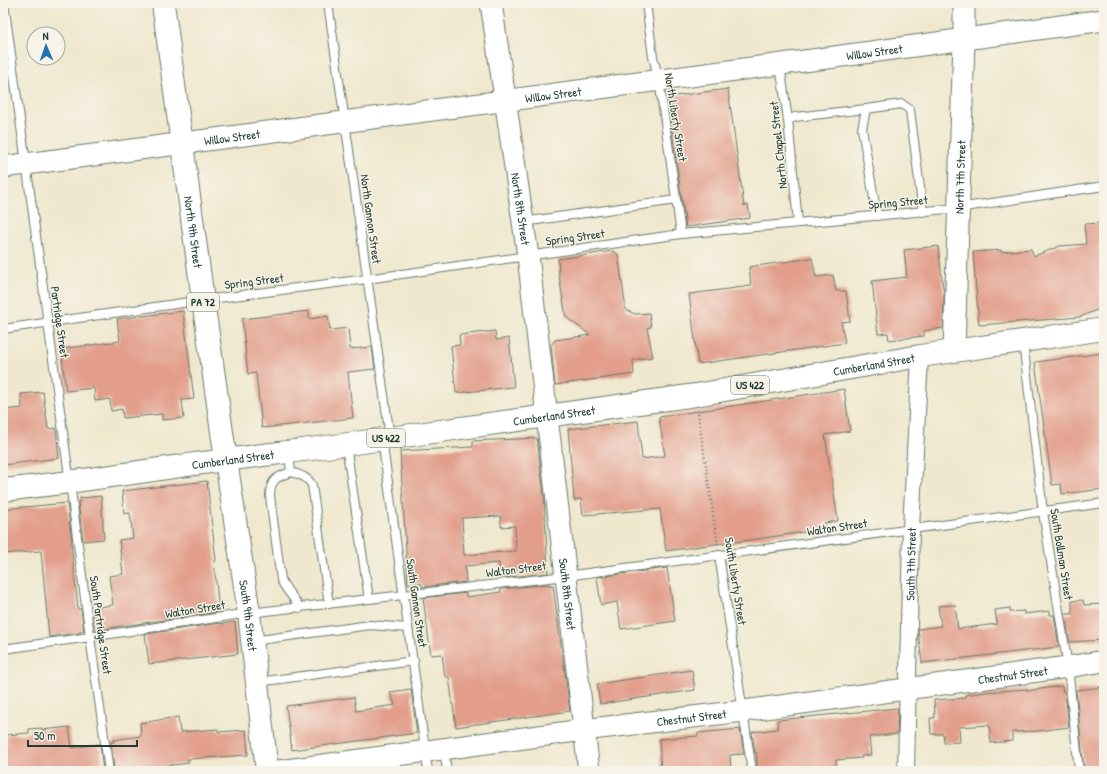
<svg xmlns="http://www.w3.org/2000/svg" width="1107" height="774" font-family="'Patrick Hand',sans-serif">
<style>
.building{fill:#e29e8b;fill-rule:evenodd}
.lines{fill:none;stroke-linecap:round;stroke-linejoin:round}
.service-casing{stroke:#68796a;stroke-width:10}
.minor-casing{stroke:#68796a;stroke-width:18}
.tertiary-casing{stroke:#68796a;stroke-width:23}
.primary-casing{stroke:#68796a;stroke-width:24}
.trunk-casing{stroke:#68796a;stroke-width:24}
.path{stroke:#68796a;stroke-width:2.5;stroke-dasharray:1 3;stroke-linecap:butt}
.service{stroke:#fff;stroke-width:8}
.minor{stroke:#fff;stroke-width:16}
.tertiary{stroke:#fff;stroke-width:21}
.primary{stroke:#fff;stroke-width:22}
.trunk{stroke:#fff;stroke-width:22}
.labels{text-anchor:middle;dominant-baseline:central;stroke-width:3;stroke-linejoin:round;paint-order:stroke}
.shield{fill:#f7f3e8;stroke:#60746a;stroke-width:1}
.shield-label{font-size:11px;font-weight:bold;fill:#1f3d34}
.street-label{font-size:12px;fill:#1f3d34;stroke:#f7f3e8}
</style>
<rect width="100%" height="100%" fill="#f7f3e8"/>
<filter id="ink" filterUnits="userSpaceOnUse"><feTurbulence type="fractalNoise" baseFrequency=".025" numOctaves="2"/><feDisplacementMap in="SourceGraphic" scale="8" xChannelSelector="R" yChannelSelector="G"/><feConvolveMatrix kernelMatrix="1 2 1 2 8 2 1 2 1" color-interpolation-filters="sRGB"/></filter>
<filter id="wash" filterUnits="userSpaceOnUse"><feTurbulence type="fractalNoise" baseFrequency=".012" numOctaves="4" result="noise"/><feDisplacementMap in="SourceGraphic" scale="16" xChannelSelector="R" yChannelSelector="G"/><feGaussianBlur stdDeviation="0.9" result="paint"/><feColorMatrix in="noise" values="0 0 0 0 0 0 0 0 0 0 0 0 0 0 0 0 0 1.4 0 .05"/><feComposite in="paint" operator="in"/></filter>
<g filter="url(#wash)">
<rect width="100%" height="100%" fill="#efe8ce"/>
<g id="blocks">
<g class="building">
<polygon points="728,89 744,206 748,205 750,218 686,227 667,97"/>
<polygon points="1101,223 1104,230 1104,307 1080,317 979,325 973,252 1001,250 1001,252 1031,249 1034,256 1060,246 1086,244 1084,224"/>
<polygon points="938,246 944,295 943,328 924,331 924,336 889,340 888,333 878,334 872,281 907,277 904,250"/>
<polygon points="612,251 618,254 626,310 635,314 649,313 651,327 647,328 653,357 633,360 634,374 555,385 551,345 555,340 590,335 566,317 559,276 558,259"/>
<polygon points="812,258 816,277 833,275 836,291 846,291 850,321 841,322 845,343 698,364 689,294 751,286 749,267"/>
<polygon points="183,311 194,399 182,400 184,418 162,420 162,414 123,418 122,409 111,411 110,399 95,401 94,388 66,391 61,349 120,341 117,319"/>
<polygon points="309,311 309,319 328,316 330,330 348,328 350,349 372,347 375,369 348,372 353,418 262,428 256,373 248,374 242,319"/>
<polygon points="495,331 496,340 509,338 514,387 456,393 451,346 460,345 459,335"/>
<polygon points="1104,353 1104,464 1102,464 1104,489 1062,494 1061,484 1052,485 1035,362"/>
<polygon points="844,389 850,431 825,435 838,521 824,523 825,529 723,544 723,543 666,551 660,509 583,515 581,499 574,500 568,429 638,421 642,459 665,456 659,417"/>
<polygon points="43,392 48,429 56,428 59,458 3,465 3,410 22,408 21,394"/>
<path d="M537 438 544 495 548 573 500 578 499 563 465 566 466 582 422 587 421 583 408 584 400 451 473 447V441ZM501 516V527L515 526 516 551 464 555 462 518Z"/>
<polygon points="207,481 216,561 214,561 219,612 95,630 92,608 113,605 109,576 123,574 119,540 133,538 130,513 124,514 122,491"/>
<polygon points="101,496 104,539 83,541 78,502 80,502 80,498"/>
<polygon points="67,503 72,541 71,542 78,609 81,609 84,631 80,631 80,633 49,637 41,551 3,554 3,509"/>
<polygon points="667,568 675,621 621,629 617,602 601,605 597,577"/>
<polygon points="549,584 549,586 553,585 570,711 456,727 449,677 445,677 442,654 431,655 423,598 466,593 466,597 501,592 501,589"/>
<polygon points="1083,600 1084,605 1104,604 1104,640 1070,642 1065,614 1072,614 1072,601"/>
<polygon points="955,605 958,629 997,624 995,610 1010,608 1010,612 1024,611 1024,614 1050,611 1050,615 1054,615 1059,647 922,663 918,629 941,626 938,606"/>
<polygon points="235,622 238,654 149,664 145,634 221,623 221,624"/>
<polygon points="692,670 695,690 600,704 597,684"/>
<polygon points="1062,686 1063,692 1065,692 1069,727 1038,731 1012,732 1012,741 991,743 989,725 959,727 960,742 944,743 943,734 931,734 930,718 935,718 934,700 965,698 965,695 986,692 1027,689 1027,691"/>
<polygon points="1104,687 1104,771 1084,771 1076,690"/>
<polygon points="411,689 417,733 292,750 286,706 354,697 356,711 395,705 390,692"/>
<polygon points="898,708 897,734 869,737 871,755 861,756 862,758 836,760 837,771 758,771 756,752 755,753 752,732 778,729 777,720"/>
<polygon points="178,717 180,732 218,729 218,732 246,730 248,755 188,759 188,763 128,771 114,771 111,742 114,742 113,740 141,736 140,723"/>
<polygon points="69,727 72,748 100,744 103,771 3,771 3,745 7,744 7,735 29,733 29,729 42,728 42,730"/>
<polygon points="740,729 744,754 730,755 731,771 661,771 659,739 698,736 698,733"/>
</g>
</g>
</g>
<g filter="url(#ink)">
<use href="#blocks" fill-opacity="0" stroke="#68796a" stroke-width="1"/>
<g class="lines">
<g class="service-casing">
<g id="service">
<polyline points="4,3 70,483 90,637 109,771"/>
<polyline points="328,3 390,437"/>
<polyline points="646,3 653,57 659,80 681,234"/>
<polyline points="780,65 788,120 798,223"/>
<polyline points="788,120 795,117 866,109"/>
<polyline points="877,216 862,129 866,109 902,104 910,110 923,212"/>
<polyline points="523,222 676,200"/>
<polyline points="3,329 203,300 367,279 681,234 958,208 1104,186"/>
<polyline points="1023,342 1043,512 1068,667 1079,771"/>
<polyline points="382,439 428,771"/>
<polyline points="346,445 369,599"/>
<path d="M289 453 291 472C301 475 307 477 312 485L329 604"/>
<path d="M291 472C277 477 270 479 270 496L281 580C286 590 294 598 300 608"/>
<polyline points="719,555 752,771"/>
<polyline points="252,641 370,625 408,628"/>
<polyline points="3,649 90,637 249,613 566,576 1104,503"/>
<polyline points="258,682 414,661"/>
<polyline points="444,750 447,771"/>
</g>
</g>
<g class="minor-casing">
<g id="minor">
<path id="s1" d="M906 771 911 529 920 356"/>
</g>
</g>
<g class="tertiary-casing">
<g id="tertiary">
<path id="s2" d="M491 3 528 256 589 771"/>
<path id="s3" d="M3 167 827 58 1104 20"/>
<path id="s4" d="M954 351 964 40V3"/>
<path id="s5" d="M279 771 583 730 743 711 1068 667 1104 661"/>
</g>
</g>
<g class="primary-casing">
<g id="primary">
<path id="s6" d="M163 3 203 300 226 460"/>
</g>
</g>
<g class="trunk-casing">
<g id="trunk">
<path id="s7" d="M226 460 249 613 267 771"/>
<path id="s8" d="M3 490C53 485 103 477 153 470 232 458 311 450 390 438L696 395 920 356 1104 329"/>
</g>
</g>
<polyline class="path" points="698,413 718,546"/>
<use href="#service" class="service"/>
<use href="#minor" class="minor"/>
<use href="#tertiary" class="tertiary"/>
<use href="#primary" class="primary"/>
<use href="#trunk" class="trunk"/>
</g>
</g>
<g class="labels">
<g class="shield">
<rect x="187" y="293" width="32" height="18" rx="3"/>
<rect x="731" y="376" width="38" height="18" rx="3"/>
<rect x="367" y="429" width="38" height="18" rx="3"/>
</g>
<g class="shield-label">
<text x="203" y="302">PA 72</text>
<text x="750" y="385">US 422</text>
<text x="386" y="438">US 422</text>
</g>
<g class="street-label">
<text stroke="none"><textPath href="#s3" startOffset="879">Willow Street</textPath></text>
<text stroke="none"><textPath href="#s3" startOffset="555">Willow Street</textPath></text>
<text transform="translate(676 117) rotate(81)">North Liberty Street</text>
<text stroke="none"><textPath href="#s3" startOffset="231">Willow Street</textPath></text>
<text transform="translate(778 145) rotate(-96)">North Chapel Street</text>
<text stroke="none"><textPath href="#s4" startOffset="174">North 7th Street</textPath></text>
<text transform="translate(898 202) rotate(-5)">Spring Street</text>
<text stroke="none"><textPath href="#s2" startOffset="208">North 8th Street</textPath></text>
<text transform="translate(371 219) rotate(82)">North Gannon Street</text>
<text stroke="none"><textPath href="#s6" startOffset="231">North 9th Street</textPath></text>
<text transform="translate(575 237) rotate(-8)">Spring Street</text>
<text transform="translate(254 281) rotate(-7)">Spring Street</text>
<text transform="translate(60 322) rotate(82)">Partridge Street</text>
<text stroke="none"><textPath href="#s8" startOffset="880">Cumberland Street</textPath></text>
<text stroke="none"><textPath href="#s8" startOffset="556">Cumberland Street</textPath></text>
<text stroke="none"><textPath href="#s8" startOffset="232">Cumberland Street</textPath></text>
<text transform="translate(837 527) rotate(-8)">Walton Street</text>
<text transform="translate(1062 554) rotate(81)">South Bollman Street</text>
<text stroke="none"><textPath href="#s1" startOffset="207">South 7th Street</textPath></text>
<text transform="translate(516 569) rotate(-7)">Walton Street</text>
<text transform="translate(736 581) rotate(81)">South Liberty Street</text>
<text stroke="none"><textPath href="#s2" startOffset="596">South 8th Street</textPath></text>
<text transform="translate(417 603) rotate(82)">South Gannon Street</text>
<text transform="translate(195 609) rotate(-9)">Walton Street</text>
<text stroke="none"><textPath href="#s7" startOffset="157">South 9th Street</textPath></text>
<text transform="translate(101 625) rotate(82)">South Partridge Street</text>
<text stroke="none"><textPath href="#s5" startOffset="740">Chestnut Street</textPath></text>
<text stroke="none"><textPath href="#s5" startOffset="416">Chestnut Street</textPath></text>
</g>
</g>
<rect width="1107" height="774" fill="none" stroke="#f7f3e8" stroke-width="16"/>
<g transform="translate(46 46) rotate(358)"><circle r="19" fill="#f7f3e8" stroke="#a1aaa0"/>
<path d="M0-3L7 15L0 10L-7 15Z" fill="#1f6fb2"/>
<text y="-6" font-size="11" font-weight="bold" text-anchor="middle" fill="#1f3d34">N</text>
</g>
<path d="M28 740v6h109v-6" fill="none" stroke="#1f3d34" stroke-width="2"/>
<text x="34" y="740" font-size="12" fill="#1f3d34" stroke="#f7f3e8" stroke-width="3" paint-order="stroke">50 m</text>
</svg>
